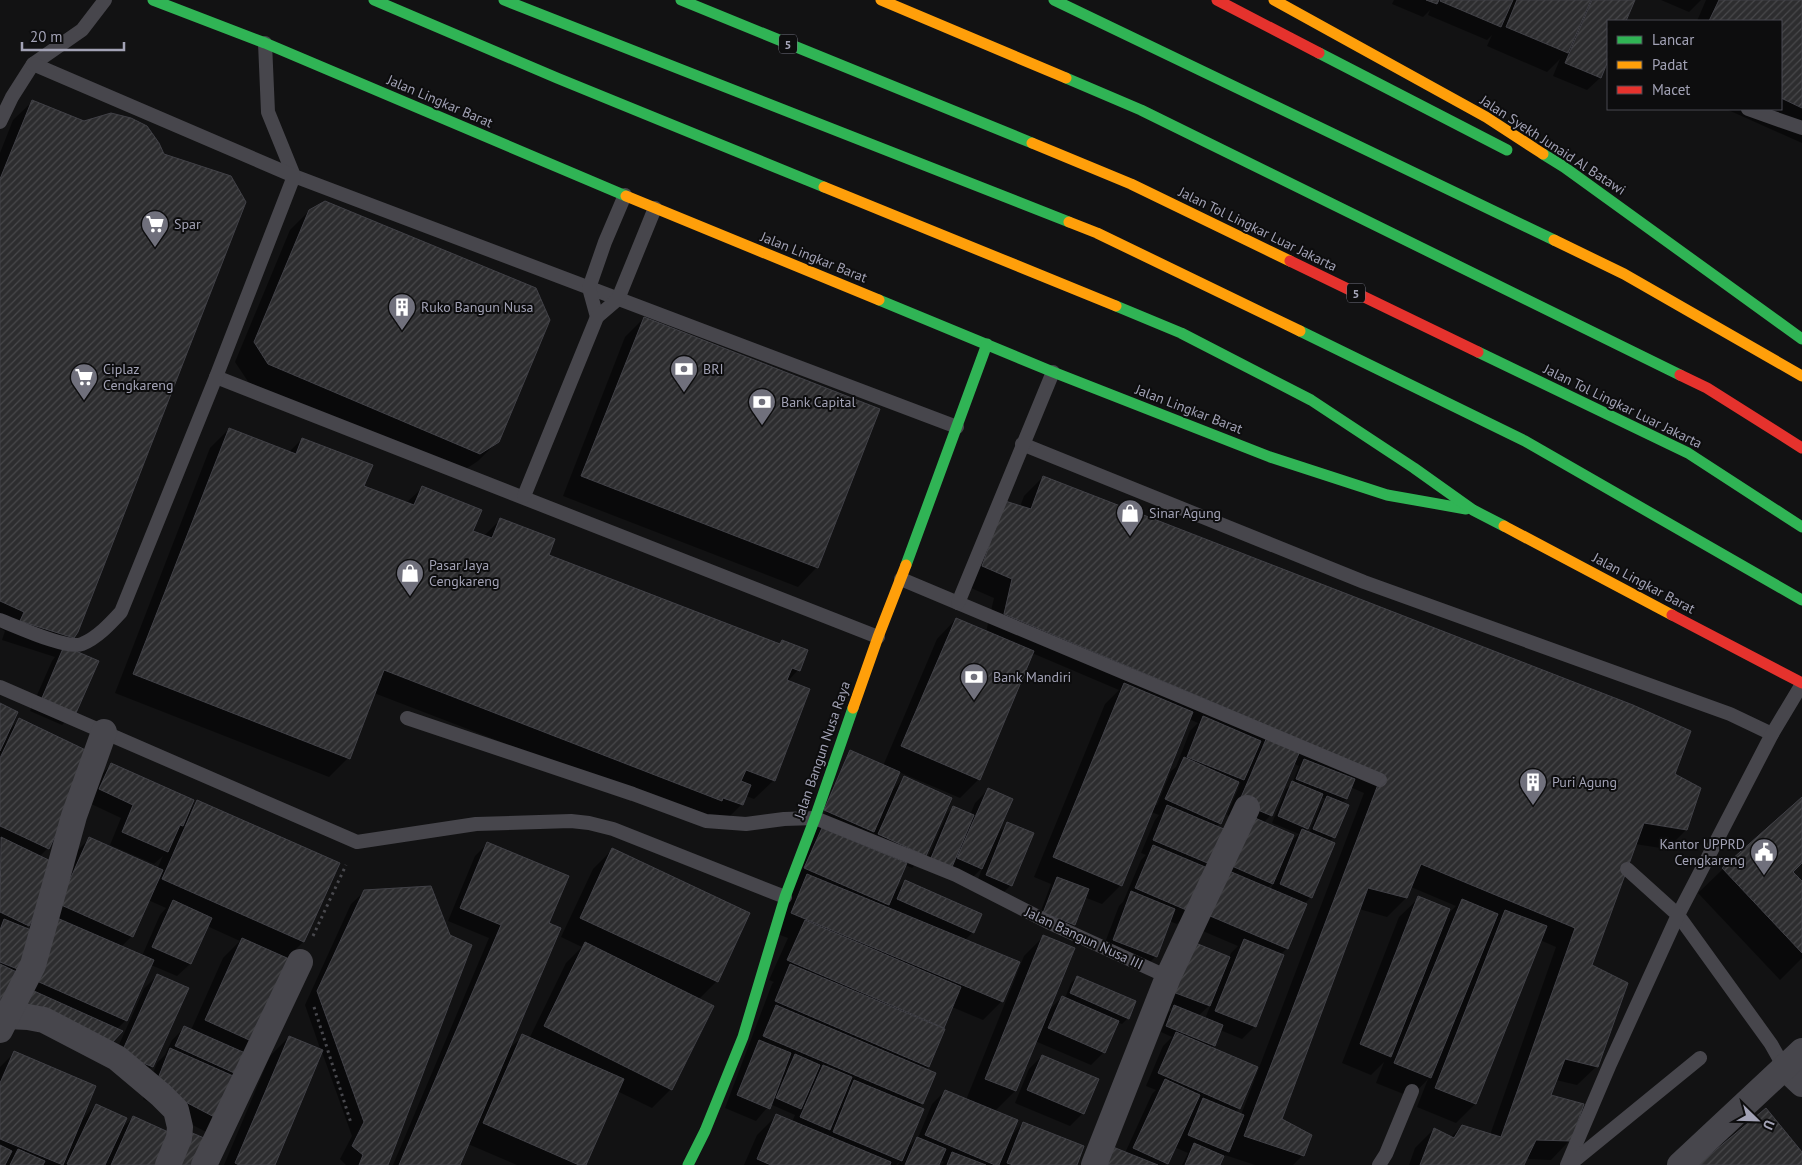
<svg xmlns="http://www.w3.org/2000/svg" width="1802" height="1165" font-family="'PT Sans',sans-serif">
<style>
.shadow{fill:#0007;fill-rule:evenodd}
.building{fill:url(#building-hatch);stroke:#414147}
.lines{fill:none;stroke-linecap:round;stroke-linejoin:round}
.path{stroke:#48484d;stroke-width:3;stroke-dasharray:2.5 4;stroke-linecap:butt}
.lane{stroke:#47464c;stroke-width:14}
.street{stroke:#47464c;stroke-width:26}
.fast{stroke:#30b455;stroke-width:11}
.slow{stroke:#ff9f0a;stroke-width:11}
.jam{stroke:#e5322d;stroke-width:11}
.labels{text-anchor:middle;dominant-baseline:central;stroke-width:4;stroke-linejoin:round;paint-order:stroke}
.shield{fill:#0d0d0e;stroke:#757583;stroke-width:1}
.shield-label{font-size:12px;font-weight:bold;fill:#a2a2b5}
.street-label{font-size:14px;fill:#a2a2b5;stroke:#0d0d0e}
.poi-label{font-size:14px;fill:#a2a2b5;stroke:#0d0d0e;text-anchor:start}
</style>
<defs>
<pattern id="building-hatch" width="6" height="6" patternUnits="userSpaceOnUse" patternTransform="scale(1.25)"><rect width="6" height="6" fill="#2d2d2f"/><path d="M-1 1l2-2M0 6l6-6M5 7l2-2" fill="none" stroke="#48484b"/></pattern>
</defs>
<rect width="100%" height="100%" fill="#121213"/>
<g class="shadow">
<polygon points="1394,0 1633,0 1624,21 1608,21 1608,58 1600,78 1587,90 1553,76 1560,59 1547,72 1487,46 1492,35 1487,40 1428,15 1430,10 1423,17 1392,4"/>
<polygon points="1661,0 1701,0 1689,12"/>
<polygon points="1706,0 1802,0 1802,143 1726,109 1781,109 1781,21 1697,21"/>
<polygon points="33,101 163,155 73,637 63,647 75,712 62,725 30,711 52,661 55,657 2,640 5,631 0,628 0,153 13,120"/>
<polygon points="309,211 498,441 478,461 460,473 249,383 235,362 290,230"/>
<polygon points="644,318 817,567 798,587 563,496 625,337"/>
<polygon points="229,429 289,452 302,439 363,487 406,503 422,488 472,532 484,536 501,519 547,556 778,645 782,641 806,650 798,670 787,682 774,780 754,799 746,796 742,804 723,823 702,819 374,693 348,758 329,777 115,693 210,448"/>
<path d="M1043 477 1673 774 1686 830 1667 849 1635 844 1590 966 1597 1066 1577 1085 1556 1080 1550 1096 1570 1140 1551 1160 1526 1159 1523 1165H1409L1415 1148 1434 1129 1451 1137 1462 1126 1490 1135 1556 947 1540 940 1475 1104 1456 1123 1417 1107 1428 1079 1411 1097 1376 1083 1384 1062 1371 1075 1342 1063 1399 917 1419 898 1446 916 1456 906 1411 887 1406 898 1387 917 1359 909 1280 1120 1303 1155 1293 1165H1255L1225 1155 1219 1165H1182L1188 1153 1174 1147 1165 1165H1097L1125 1153 1152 1094 1156 1090 1146 1086 1163 1046 1172 1037 1161 1032 1168 1013 1172 1009 1161 1005 1180 957 1229 958 1231 953 1238 946 1191 926 1190 911 1177 924 1169 921 1156 956 1143 969 1101 953 1119 906 1123 902 1141 860 1146 855 1141 853 1155 820 1159 815 1151 812 1121 885 1102 904 1084 897 1074 924 1068 930 1038 919 1051 884 1034 877 1105 704 1119 690 1032 653 979 779 960 798 899 772 891 791 904 778 925 855 912 868 905 865 893 893 905 881 973 932 964 941 1002 1001 983 1020 952 1007 928 1066 925 1069 922 1103 917 1108 905 1150 918 1138 932 1104 945 1091 966 1100 1024 956 1043 937 1047 1012 1062 997 1065 998 1071 983 1077 977 1128 1018 1122 1024 1117 1022 1104 1052 1091 1065 1035 1041 1015 1091 994 1112 1010 1137 1023 1123 1075 1165H999L1000 1163 998 1165H941L944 1162 940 1160 937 1165H898L900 1161 896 1165H744L757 1135 776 1116 792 1122 795 1115 770 1104 756 1121 725 1108 772 984 774 982 769 980 788 938 772 932 812 823 883 766 937 639 956 619 986 632 994 598 964 585 986 522 1020 507 1024 496ZM1189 719 1198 723 1190 731 1176 767 1171 771 1157 805 1154 804ZM1293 763 1299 766 1292 784 1286 789 1272 823 1299 834 1289 843 1263 823 1271 815ZM1241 782 1227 815 1241 821 1231 834 1216 827 1220 823 1235 787ZM1350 787 1364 793 1241 1115 1234 1112 1239 1108 1211 1048 1214 1045 1220 1030 1242 1039 1255 1026 1280 955 1287 948 1305 905 1304 904 1311 897 1330 841 1334 837 1341 803 1346 799ZM1321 797 1326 799 1321 804 1309 833 1305 831ZM872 833 866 848 860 845ZM1274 882 1270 890 1267 889ZM1211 1004 1205 1019 1198 1016Z"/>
<path d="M0 705 9 730 19 720 48 848 39 857 28 925 25 929 39 935 70 858 89 839 157 869 163 856 154 864 110 845 121 818 87 802 98 778 111 765 188 811 198 801 338 864 303 942 286 959 208 1133 143 1099 157 1063 165 1055 172 1040 185 1027 191 1030 223 958 240 941 207 926 190 964 177 976 151 965 126 1020 117 1029 14 1016 0 1021ZM148 900 166 908 160 915 142 956 121 947 132 936Z"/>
<polygon points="988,790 995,836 1008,824 1011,885 998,898 974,888 983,867 968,882 925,864 947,814 953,808 970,815 975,803"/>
<polygon points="1802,798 1802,862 1792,872 1802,883 1802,958 1780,980 1698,893 1723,869"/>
<polygon points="488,843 548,924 507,1051 523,1036 529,1039 566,963 582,947 561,937 593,869 612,850 717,981 699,999 671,1089 652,1108 617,1091 585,1165 517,1165 468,1144 459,1165 393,1165 489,938 448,921 475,856"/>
<polygon points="365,891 387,1165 346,1165 340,1159 352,1136 322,1052 274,1165 224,1165 270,1056 289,1037 321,1051 305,1005 351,904"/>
<polygon points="157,976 152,1066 139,1079 109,1067 144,989"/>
<polygon points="14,1053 80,1122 96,1105 121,1129 133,1118 161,1165 0,1165 0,1067"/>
<polygon points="1042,1056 1083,1113 1070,1126 1015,1103 1029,1069"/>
</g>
<g class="building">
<polygon points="1426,0 1439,0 1437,4"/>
<polygon points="1441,0 1513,0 1501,27 1440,1"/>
<polygon points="1517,0 1591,0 1568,53 1506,27"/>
<polygon points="1592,0 1635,0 1626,21 1608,21 1608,61 1601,78 1565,63"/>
<polygon points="1719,0 1802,0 1802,108 1781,98 1781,21 1709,21"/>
<polygon points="32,100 84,121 111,113 131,118 147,126 159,143 164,154 231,176 246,202 78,632 74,638 20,621 24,612 0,601 0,179"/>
<polygon points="325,201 536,288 550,320 499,442 480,454 268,364 254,342 309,210"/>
<polygon points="644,317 880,409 818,568 581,476"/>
<polygon points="229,428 296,454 302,438 373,465 364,486 414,505 422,486 482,510 473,531 492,538 500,518 555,539 549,555 780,644 782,640 808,650 800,671 792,668 787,680 810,689 775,781 746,770 741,781 751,785 743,805 723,798 722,801 384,670 350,759 133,674"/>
<polygon points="1043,476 1633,705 1691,731 1675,774 1701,788 1687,830 1644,823 1592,965 1628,983 1598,1067 1565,1059 1551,1095 1584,1104 1571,1141 1536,1140 1524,1165 1420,1165 1434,1128 1454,1138 1462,1125 1501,1137 1575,928 1421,864 1407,898 1368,888 1282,1119 1312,1135 1304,1156 1244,1136 1382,774 1004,614 1012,579 982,566 1005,501 1031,509"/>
<polygon points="956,618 1034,651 980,780 901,746"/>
<polygon points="64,646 99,661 76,713 42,698"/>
<polygon points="1124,683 1193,712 1122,886 1053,857"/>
<polygon points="0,703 18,712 0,751"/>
<polygon points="1203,716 1261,741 1244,780 1187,757"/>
<polygon points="19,718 94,754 49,849 0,826 0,758"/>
<polygon points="1267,737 1300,751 1272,816 1239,802"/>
<polygon points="850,750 900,772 874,832 824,810"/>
<polygon points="1184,757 1239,782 1221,824 1165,799"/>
<polygon points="1304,759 1355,779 1347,799 1296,779"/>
<polygon points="111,763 194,800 183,826 180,825 168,852 122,832 133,805 99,789"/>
<polygon points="904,776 952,798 926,856 878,834"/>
<polygon points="1292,781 1323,794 1308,829 1278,816"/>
<polygon points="988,788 1013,799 982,869 957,858"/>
<polygon points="1327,796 1349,805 1335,838 1313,829"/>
<polygon points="1802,797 1802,863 1793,872 1802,881 1802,953 1722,868"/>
<polygon points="197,800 340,863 304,942 162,879"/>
<polygon points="1167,805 1231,832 1217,867 1153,840"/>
<polygon points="953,806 974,815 952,867 931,858"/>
<polygon points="1246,814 1294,835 1273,884 1225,863"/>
<polygon points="1007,822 1034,833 1012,886 986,875"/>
<polygon points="822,828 907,863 889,905 804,868"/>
<polygon points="1302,829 1335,843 1312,898 1280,884"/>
<polygon points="1,837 59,865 29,926 0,912"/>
<polygon points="89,837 163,870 133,937 59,904"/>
<polygon points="487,842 569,876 549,923 561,928 460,1165 399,1165 501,925 460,908"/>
<polygon points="1153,845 1210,869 1191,912 1135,888"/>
<polygon points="612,848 750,913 718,982 580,918"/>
<polygon points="1222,868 1307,904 1288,949 1203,913"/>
<polygon points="807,874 1020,962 1003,1002 791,913"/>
<polygon points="1057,877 1089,889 1075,925 1043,913"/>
<polygon points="905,880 982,914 974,933 897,899"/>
<polygon points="431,886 450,935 472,945 388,1165 359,1165 363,1155 352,1146 364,1122 317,991 364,890"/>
<polygon points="1131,891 1175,909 1157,957 1113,940"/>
<polygon points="1418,896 1450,909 1391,1057 1360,1044"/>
<polygon points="1462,899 1498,914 1431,1078 1394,1063"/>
<polygon points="173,900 212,918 191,964 152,947"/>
<polygon points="1505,910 1547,926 1476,1104 1435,1088"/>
<polygon points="57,918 154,960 127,1021 30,978"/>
<polygon points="4,919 41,934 25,972 0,962 0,930"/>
<polygon points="805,920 961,987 944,1028 787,960"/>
<polygon points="1043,935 1075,948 1016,1091 985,1079"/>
<polygon points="242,938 296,962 258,1044 205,1020"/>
<polygon points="1244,939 1284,955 1256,1027 1215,1011"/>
<polygon points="585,942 714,1006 672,1090 544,1026"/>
<polygon points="1193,942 1230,957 1210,1006 1173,992"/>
<polygon points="0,964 23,975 0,1005"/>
<polygon points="790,964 945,1029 929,1067 775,1001"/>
<polygon points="157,974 189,988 153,1067 121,1054"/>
<polygon points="1077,976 1136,1001 1129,1019 1070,993"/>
<polygon points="34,991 123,1031 110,1045 26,1003"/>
<polygon points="1062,996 1119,1021 1105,1053 1048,1028"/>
<polygon points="776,1005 936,1073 923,1104 763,1036"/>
<polygon points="1174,1005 1223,1025 1215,1046 1166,1026"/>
<polygon points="184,1026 252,1056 243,1077 175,1046"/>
<polygon points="1176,1032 1258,1067 1240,1109 1158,1073"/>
<polygon points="522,1034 624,1079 586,1165 579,1165 483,1123"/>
<polygon points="289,1036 323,1050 275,1165 239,1165 235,1163"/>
<polygon points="759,1040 791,1053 770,1109 737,1095"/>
<polygon points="170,1048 240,1079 222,1121 155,1086"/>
<polygon points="14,1051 96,1086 63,1165 0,1139 0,1083"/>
<polygon points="795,1054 820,1065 801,1109 776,1098"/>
<polygon points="1042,1055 1099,1079 1084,1114 1027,1090"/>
<polygon points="823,1065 852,1077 830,1130 800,1117"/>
<polygon points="1165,1079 1200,1095 1168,1164 1133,1148"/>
<polygon points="854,1080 924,1109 902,1161 833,1132"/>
<polygon points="945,1090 1018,1120 999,1165 995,1165 925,1135"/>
<polygon points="1203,1098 1244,1115 1229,1152 1188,1135"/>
<polygon points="96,1104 127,1118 105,1165 69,1165 67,1164"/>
<polygon points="1766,1108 1802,1152 1802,1165 1700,1165 1699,1164"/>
<polygon points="776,1114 891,1162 890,1165 771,1165 757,1159"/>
<polygon points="133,1116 175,1135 162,1165 111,1165"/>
<polygon points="1023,1122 1084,1146 1077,1165 1013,1165 1007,1163"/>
<polygon points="183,1129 211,1141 200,1165 172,1165"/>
<polygon points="917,1137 946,1149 939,1165 905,1165"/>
<polygon points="1194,1143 1224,1156 1220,1165 1185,1165"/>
<polygon points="0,1145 12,1151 5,1165 0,1165"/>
<polygon points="1113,1147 1158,1165 1106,1165"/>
<polygon points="18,1149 45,1161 43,1165 10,1165"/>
<polygon points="952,1152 986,1165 947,1165"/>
</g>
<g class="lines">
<g class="path">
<polyline points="313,936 346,865"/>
<polyline points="314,1007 351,1123"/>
</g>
<g class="lane">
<polyline points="265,43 268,112 294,176 957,427"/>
<polyline points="1748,109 1802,128"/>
<polyline points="0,122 12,97 33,64 82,30 105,0"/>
<polyline points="597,317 589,288 605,242 625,195"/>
<polyline points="216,377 878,637"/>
<polyline points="1022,444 1364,582 1730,714 1772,734"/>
<polyline points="524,496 597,317 618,299 655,208"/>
<polyline points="901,579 1380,780"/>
<polyline points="958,603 1053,372"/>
<path d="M0 620C16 626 67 650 82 644 97 638 110 624 121 612L216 377 294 176 33 64"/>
<polyline points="0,687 357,842 476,824 571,821 589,823 613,829 785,897"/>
<polyline points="407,718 633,794 706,821 746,824 784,819 815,818 956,875 1052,924 1168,977"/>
<polyline points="1784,1067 1771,1044 1678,915 1772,734 1802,684"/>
<polyline points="1379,1165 1386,1154 1412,1091"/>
<polyline points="1567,1165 1610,1064 1678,915 1627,869"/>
<polyline points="1569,1165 1700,1058"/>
</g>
<g class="street">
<polyline points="7,1016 28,1017 44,1020 117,1058 161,1095 176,1110 180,1127 179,1138 168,1165"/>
<polyline points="0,1030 33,965 74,816 104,732"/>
<polyline points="1784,1067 1802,1084"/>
<polyline points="204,1165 300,962"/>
<polyline points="1094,1165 1168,977 1247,808"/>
<polyline points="1680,1165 1802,1051"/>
</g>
<g class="fast">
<polyline points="153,0 265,43 626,196"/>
<polyline points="374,0 557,78 824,187"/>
<polyline points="504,0 1069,222"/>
<polyline points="681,0 1032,143"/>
<polyline points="1054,0 1554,240"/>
<polyline points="1319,53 1507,150"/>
<polyline points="1066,78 1141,110 1680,375"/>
<polyline points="1543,154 1564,167 1802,339"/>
<polyline points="879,300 1053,372 1270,457 1387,495 1466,509"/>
<polyline points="1116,306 1181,333 1311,400 1414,468 1473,510 1504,526"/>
<polyline points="1300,331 1525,441 1802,600"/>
<polyline points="1478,352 1688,453 1802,527"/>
<polyline points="906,565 987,344"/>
<polyline points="688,1165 705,1131 743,1037 785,897 815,818 853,708"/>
</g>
<g class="slow">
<polyline points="881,0 1066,78"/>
<polyline points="1274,0 1486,117 1543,154"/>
<polyline points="1032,143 1131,184 1290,261"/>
<polyline points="824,187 1116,306"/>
<polyline points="626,196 879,300"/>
<polyline points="1069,222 1097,233 1300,331"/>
<polyline points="1554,240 1624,274 1802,376"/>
<polyline points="1504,526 1672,615"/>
<polyline points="853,708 878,637 906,565"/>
</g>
<g class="jam">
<polyline points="1217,0 1319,53"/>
<polyline points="1290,261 1478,352"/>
<polyline points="1680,375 1707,388 1802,448"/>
<polyline points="1672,615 1802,683"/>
</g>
</g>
<defs>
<g id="supermarket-pin" transform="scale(1.4375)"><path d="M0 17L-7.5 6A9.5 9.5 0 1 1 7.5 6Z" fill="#70707c" stroke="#0d0d0e"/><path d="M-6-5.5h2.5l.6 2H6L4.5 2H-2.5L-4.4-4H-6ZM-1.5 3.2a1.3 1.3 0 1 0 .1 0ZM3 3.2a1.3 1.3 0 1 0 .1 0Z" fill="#fff"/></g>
<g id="building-pin" transform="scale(1.4375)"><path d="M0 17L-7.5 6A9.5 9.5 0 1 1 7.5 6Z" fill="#70707c" stroke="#0d0d0e"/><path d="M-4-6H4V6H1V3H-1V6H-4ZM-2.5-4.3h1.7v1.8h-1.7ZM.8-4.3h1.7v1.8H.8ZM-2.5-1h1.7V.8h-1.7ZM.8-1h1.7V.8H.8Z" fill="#fff"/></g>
<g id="bank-pin" transform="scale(1.4375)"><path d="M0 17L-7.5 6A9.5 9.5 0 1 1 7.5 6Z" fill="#70707c" stroke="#0d0d0e"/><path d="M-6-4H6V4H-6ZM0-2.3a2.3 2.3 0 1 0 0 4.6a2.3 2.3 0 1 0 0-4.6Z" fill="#fff"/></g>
<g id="shop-pin" transform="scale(1.4375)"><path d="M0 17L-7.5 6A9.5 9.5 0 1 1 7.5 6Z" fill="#70707c" stroke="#0d0d0e"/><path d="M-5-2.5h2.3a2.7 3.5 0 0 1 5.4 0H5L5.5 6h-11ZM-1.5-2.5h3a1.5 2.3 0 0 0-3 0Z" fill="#fff"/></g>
<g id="civic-pin" transform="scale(1.4375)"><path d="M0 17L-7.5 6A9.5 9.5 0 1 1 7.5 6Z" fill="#70707c" stroke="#0d0d0e"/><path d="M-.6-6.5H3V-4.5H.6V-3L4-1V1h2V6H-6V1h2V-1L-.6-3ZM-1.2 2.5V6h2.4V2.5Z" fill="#fff"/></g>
</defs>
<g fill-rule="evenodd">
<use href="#supermarket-pin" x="155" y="224"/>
<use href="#building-pin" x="402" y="307"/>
<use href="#bank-pin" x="684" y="369"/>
<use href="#supermarket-pin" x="84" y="377"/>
<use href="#bank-pin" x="762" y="402"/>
<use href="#shop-pin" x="1130" y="513"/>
<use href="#shop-pin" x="410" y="573"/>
<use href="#bank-pin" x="974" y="677"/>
<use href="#building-pin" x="1533" y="782"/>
<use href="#civic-pin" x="1764" y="852"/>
</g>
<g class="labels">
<g class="shield">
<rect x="779" y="34.5" width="18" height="19" rx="4"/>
<rect x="1347" y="283.5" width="18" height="19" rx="4"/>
</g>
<g class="shield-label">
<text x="788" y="44">5</text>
<text x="1356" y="293">5</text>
</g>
<g class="street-label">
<text transform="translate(440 101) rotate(23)">Jalan Lingkar Barat</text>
<text transform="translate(1553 145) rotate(33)">Jalan Syekh Junaid Al Batawi</text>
<text transform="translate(1258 229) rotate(26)">Jalan Tol Lingkar Luar Jakarta</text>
<text transform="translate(814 257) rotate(22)">Jalan Lingkar Barat</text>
<text transform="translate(1623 406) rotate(26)">Jalan Tol Lingkar Luar Jakarta</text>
<text transform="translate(1189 409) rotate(21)">Jalan Lingkar Barat</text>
<text transform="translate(1644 583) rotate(28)">Jalan Lingkar Barat</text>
<text transform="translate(822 750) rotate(-71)">Jalan Bangun Nusa Raya</text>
<text transform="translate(1084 938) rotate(25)">Jalan Bangun Nusa III</text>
</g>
<g class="poi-label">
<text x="174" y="224">Spar</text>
<text x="421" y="307">Ruko Bangun Nusa</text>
<text x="103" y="369">Ciplaz<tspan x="103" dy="16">Cengkareng</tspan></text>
<text x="703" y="369">BRI</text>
<text x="781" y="402">Bank Capital</text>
<text x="1149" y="513">Sinar Agung</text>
<text x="429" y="565">Pasar Jaya<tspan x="429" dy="16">Cengkareng</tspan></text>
<text x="993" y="677">Bank Mandiri</text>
<text x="1552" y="782">Puri Agung</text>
<text x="1745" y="844" text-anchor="end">Kantor UPPRD<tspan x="1745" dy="16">Cengkareng</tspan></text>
</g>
</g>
<rect x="1607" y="20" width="175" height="90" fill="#0d0d0e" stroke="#494951"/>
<rect x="1617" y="36" width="25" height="8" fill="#30b455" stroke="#494951"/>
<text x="1652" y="45" font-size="15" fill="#a2a2b5">Lancar</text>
<rect x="1617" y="61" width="25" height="8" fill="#ff9f0a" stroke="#494951"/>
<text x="1652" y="70" font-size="15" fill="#a2a2b5">Padat</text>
<rect x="1617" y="86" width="25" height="8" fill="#e5322d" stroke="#494951"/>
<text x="1652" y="95" font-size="15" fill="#a2a2b5">Macet</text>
<g transform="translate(1757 1120) rotate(113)" stroke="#0d0d0e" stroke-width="4" paint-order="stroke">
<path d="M0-4L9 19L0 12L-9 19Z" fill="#a2a2b5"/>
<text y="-8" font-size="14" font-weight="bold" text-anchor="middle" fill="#a2a2b5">U</text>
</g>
<path d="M22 42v8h102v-8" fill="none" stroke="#a2a2b5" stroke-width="2.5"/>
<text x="30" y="42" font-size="15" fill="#a2a2b5" stroke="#0d0d0e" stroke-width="4" paint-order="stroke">20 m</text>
</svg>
